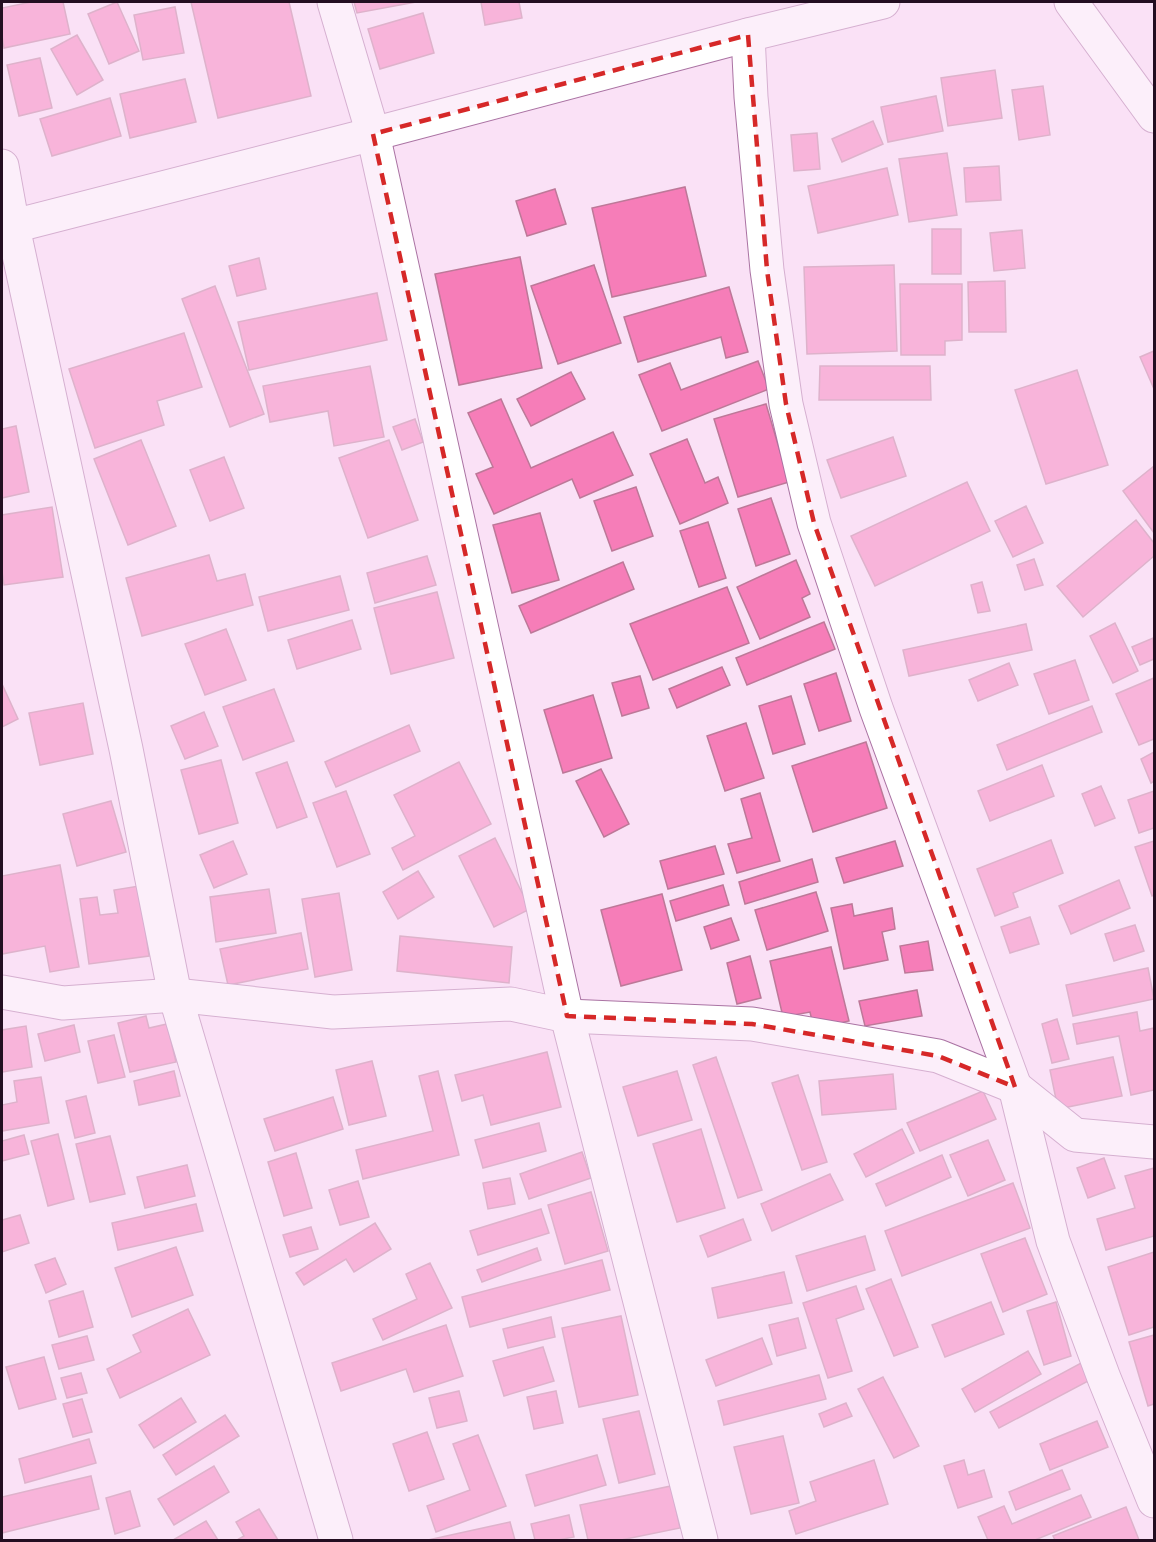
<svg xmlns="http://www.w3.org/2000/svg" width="1156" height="1542" font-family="'Roboto Serif',serif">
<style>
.building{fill:#f67db8;stroke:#bd7898;stroke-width:1.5}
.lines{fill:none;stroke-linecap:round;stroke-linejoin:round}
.street-casing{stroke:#aa73a3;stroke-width:35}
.highway-casing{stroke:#aa73a3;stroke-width:35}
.street{stroke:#fff;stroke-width:33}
.highway{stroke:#fff;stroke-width:33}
.marked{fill:none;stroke:#d62828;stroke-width:4.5;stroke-dasharray:12 8;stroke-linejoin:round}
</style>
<rect width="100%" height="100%" fill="#fae1f6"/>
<g class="building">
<polygon points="31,2 63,2 70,34 4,48 2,36 2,8"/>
<polygon points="117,2 139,51 109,64 88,14"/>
<polygon points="191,2 289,2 311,96 218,118"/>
<polygon points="354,2 416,2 357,13"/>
<polygon points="481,2 519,2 522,18 485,25"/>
<polygon points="175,7 184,53 143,60 134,15"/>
<polygon points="423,13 434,53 380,69 368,29"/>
<polygon points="77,35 103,80 77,95 51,49"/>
<polygon points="40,58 52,108 19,116 7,65"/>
<polygon points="995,70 1002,118 948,126 941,78"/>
<polygon points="185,79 196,122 130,138 120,94"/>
<polygon points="1043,86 1050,135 1019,140 1012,90"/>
<polygon points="936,96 943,131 888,142 881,107"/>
<polygon points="110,98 121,136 52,156 40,119"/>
<polygon points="873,121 883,144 842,162 832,139"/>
<polygon points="817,133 820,169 794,171 791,135"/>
<polygon points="947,153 957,215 909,222 899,159"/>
<polygon points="999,166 1001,200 966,202 964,168"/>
<polygon points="887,168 898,215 818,233 808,186"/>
<polygon points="685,187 706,276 612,297 592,208"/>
<polygon points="555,189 566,224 527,236 516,201"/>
<rect x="932" y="229" width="29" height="45"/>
<polygon points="1022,230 1025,268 994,271 990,233"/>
<polygon points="520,257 542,368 459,385 435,274"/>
<polygon points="259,258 266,289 237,296 229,266"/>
<polygon points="594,265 621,343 558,364 531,286"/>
<polygon points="894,265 897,351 807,354 804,267"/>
<polygon points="1005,281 1006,332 969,332 968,282"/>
<polygon points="900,284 962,284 962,340 945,341 945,355 901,355"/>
<polygon points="215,286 264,414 230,427 182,299"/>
<polygon points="729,287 748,352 726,358 721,337 638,362 624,317"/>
<polygon points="377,293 387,340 249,370 238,322"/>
<polygon points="184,333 202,387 157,401 164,425 95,448 69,369"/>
<polygon points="1154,351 1154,389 1140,357"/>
<polygon points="758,361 769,389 662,431 639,375 670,363 681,390"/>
<polygon points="370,366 384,437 334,446 328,411 270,422 263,386"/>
<polygon points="820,366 930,366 931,400 819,400"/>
<polygon points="1077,370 1108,465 1046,484 1015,390"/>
<polygon points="571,372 585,399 531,426 517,399"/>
<polygon points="501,399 531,468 613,432 633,475 580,498 572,479 494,514 476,474 493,467 468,413"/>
<polygon points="766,404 789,482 738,497 714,419"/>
<polygon points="415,419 423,442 402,450 393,427"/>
<polygon points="16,426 29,492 2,498 2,429"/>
<polygon points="893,437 906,476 841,498 827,460"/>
<polygon points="687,439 705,483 718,477 728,503 680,524 650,454"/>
<polygon points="141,440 176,526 128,545 94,459"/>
<polygon points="389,440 418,520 368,538 339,458"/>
<polygon points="224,457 244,508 210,521 190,470"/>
<polygon points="1154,466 1154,533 1123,491"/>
<polygon points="967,482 990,531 875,586 851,536"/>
<polygon points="636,487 653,536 612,551 594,501"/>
<polygon points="771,498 790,554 756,566 738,509"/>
<polygon points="1026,506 1043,543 1013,557 995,521"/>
<polygon points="52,507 63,577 4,585 2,571 2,515"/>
<polygon points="540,513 559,580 512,593 493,525"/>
<polygon points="1136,520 1154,543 1154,556 1083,617 1057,586"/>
<polygon points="708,522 726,578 699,587 680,531"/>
<polygon points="209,555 217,581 245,574 253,605 142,636 126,578"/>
<polygon points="427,556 436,585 375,603 367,573"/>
<polygon points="1034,559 1043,585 1025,590 1017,565"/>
<polygon points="796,560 810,594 802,598 810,617 760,639 737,587"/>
<polygon points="623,562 634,589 531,633 519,606"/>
<polygon points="340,576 349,610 268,631 259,597"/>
<polygon points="982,582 990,611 978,613 971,585"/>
<polygon points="727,587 749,643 653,680 630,624"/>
<polygon points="437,592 454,658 391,674 374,608"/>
<polygon points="352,620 361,649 297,669 288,640"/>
<polygon points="824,622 835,649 747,685 736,658"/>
<polygon points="1115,623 1138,671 1113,683 1090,636"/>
<polygon points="1026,624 1032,650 909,676 903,650"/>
<polygon points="226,629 246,680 205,695 185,644"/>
<polygon points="1153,638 1154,659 1140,665 1132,647"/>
<polygon points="1075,660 1089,700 1049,714 1034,674"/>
<polygon points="1009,663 1018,685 978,701 969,680"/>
<polygon points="722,667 730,685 677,708 669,689"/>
<polygon points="836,673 851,721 819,731 804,684"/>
<polygon points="640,676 649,708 622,716 612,683"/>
<polygon points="1154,678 1154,739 1139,745 1116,694"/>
<polygon points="2,684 18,719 2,727"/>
<polygon points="274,689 294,741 243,760 223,707"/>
<polygon points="593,695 612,758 563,773 544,710"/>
<polygon points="791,696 805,744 773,754 759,706"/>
<polygon points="83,703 93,754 40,765 29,713"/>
<polygon points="1092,706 1102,732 1007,770 997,745"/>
<polygon points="204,712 218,746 185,759 171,726"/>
<polygon points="746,723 764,778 725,791 707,736"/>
<polygon points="409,725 420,751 336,787 325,762"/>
<polygon points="866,742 887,808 813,832 792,766"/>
<polygon points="1154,752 1154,781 1151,783 1141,759"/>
<polygon points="221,760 238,823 199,834 181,770"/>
<polygon points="287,762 307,817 277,828 256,773"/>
<polygon points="459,762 491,824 403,870 392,848 415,836 394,795"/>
<polygon points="1042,765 1054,796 990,821 978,791"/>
<polygon points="601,769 629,824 604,837 576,781"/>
<polygon points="1101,786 1115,818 1095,826 1082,794"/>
<polygon points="346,791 370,854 337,867 313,803"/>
<polygon points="1154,791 1154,828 1139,833 1128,800"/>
<polygon points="760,793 780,861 737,873 728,844 752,838 741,799"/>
<polygon points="111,801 126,852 77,866 63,814"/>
<polygon points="495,838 530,909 494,927 459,856"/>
<polygon points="1051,840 1063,873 1013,893 1018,907 995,916 977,869"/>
<polygon points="233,841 247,874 214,888 200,855"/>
<polygon points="895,841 903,866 844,883 836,858"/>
<polygon points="1154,841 1154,895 1152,896 1135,847"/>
<polygon points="715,846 724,874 668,889 660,861"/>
<polygon points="812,859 818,882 745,904 739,882"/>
<polygon points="60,865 79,967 50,972 45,946 2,954 2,876"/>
<polygon points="418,871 434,897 398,919 383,892"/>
<polygon points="1119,880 1130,908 1071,934 1059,906"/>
<polygon points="723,885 729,905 676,921 670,901"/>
<polygon points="139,886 149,956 89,964 80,899 97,897 100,915 118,913 114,890"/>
<polygon points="269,889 276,933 216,942 210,897"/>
<polygon points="816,892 828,931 767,950 755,910"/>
<polygon points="339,893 352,970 315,977 302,899"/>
<polygon points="662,894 682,970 621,986 601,910"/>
<polygon points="852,904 854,916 892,908 895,929 882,932 888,960 844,969 831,908"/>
<polygon points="1030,917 1039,944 1010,953 1001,927"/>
<polygon points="731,918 739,940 711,949 704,927"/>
<polygon points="1135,925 1144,951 1114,961 1105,934"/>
<polygon points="301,933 308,969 228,985 220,949"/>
<polygon points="400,936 512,947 509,983 397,971"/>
<polygon points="928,941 933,970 905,973 900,946"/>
<polygon points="831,947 849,1021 814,1029 810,1012 783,1017 770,961"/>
<polygon points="750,956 761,998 737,1004 727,963"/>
<polygon points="1148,968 1154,999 1073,1016 1066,985"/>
<polygon points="917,990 922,1016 865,1026 859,1001"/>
<polygon points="1137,1012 1140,1031 1154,1028 1154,1090 1131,1095 1119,1036 1077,1044 1073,1024"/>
<polygon points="146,1016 149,1028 167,1024 176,1062 130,1072 118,1023"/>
<polygon points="1057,1019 1069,1059 1052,1063 1042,1024"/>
<polygon points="74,1025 80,1052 45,1061 38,1034"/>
<polygon points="26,1026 32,1067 2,1072 2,1030"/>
<polygon points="114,1035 125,1077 98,1083 88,1041"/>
<polygon points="547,1052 561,1107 491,1125 483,1095 462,1101 455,1075"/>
<polygon points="716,1057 762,1190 738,1198 693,1065"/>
<polygon points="1113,1057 1122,1096 1058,1109 1050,1070"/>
<polygon points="372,1061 386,1116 349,1125 336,1070"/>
<polygon points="174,1071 180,1096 139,1105 134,1081"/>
<polygon points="438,1071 459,1155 363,1179 356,1150 433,1131 419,1076"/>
<polygon points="677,1071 692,1120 638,1136 623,1087"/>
<polygon points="893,1074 896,1109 822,1115 819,1081"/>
<polygon points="798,1075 827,1162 802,1170 772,1083"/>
<polygon points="41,1077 49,1123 2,1131 2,1105 17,1102 14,1081"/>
<polygon points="983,1091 996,1119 920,1151 907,1123"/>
<polygon points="86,1096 95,1133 75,1138 66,1101"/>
<polygon points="333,1097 343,1129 275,1151 264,1119"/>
<polygon points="539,1123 546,1151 483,1168 475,1140"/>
<polygon points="701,1129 725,1208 677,1222 653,1144"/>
<polygon points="902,1129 914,1153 866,1177 854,1154"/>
<polygon points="58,1134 74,1199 48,1206 31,1141"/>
<polygon points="24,1135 29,1154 2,1161 2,1141"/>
<polygon points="110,1136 125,1194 90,1202 76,1144"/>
<polygon points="988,1140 1005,1180 968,1196 950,1155"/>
<polygon points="582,1152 591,1178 529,1199 520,1174"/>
<polygon points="296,1153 312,1208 284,1216 268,1162"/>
<polygon points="942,1155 951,1177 886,1206 876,1184"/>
<polygon points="1104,1158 1115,1188 1088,1198 1077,1168"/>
<polygon points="187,1165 195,1196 145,1208 137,1177"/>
<polygon points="1154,1168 1154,1236 1106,1250 1097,1219 1135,1208 1125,1176"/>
<polygon points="830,1174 843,1200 772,1231 761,1204"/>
<polygon points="510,1178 515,1204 488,1209 483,1183"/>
<polygon points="358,1181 369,1217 340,1225 329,1190"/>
<polygon points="1013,1183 1030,1228 902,1276 885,1231"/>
<polygon points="591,1192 608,1251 565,1264 548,1205"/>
<polygon points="196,1204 203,1231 118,1250 112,1223"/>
<polygon points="541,1209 549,1233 478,1255 470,1231"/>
<polygon points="20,1215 29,1243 2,1252 2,1220"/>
<polygon points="743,1219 751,1240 708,1257 700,1236"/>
<polygon points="375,1223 391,1249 354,1272 346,1259 304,1285 296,1273"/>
<polygon points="311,1227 318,1249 290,1257 283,1235"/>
<polygon points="865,1236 875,1270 807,1291 796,1256"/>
<polygon points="1025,1238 1047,1294 1003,1312 981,1254"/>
<polygon points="176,1247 193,1295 132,1317 115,1268"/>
<polygon points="537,1248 541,1260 482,1282 477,1270"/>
<polygon points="1154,1252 1154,1327 1129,1335 1108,1267"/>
<polygon points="55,1258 66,1284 46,1293 35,1265"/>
<polygon points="602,1260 610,1290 470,1327 462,1297"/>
<polygon points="430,1263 452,1308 383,1340 373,1319 417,1299 406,1274"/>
<polygon points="784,1272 792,1303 718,1318 712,1288"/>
<polygon points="891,1279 918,1347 894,1356 866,1289"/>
<polygon points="856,1286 864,1309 836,1319 852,1371 828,1378 803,1303"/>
<polygon points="83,1291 93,1327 59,1337 49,1301"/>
<polygon points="991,1302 1004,1334 945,1357 932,1325"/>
<polygon points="1056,1302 1071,1356 1044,1365 1027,1311"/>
<polygon points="188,1309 210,1355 120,1398 107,1369 141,1352 133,1335"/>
<polygon points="621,1316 638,1395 579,1407 562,1328"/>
<polygon points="551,1317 555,1337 508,1348 503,1329"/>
<polygon points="798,1318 806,1348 777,1356 769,1325"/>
<polygon points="446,1325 463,1376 414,1392 406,1369 341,1391 332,1363"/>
<polygon points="1154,1335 1154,1404 1148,1406 1129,1342"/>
<polygon points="87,1336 94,1360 59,1369 52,1345"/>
<polygon points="762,1338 772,1364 716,1386 706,1360"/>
<polygon points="543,1347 554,1381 504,1396 493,1361"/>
<polygon points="1028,1351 1041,1374 975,1412 962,1389"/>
<polygon points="44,1357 56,1399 19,1409 6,1367"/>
<polygon points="1083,1362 1092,1379 999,1428 990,1412"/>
<polygon points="81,1373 87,1393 67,1398 61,1378"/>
<polygon points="819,1375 826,1399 724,1425 718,1401"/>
<polygon points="883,1377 919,1446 894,1458 858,1389"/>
<polygon points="459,1391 467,1421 437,1428 429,1398"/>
<polygon points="556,1391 563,1423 534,1429 527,1397"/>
<polygon points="181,1398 196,1422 154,1448 139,1425"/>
<polygon points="82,1399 92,1432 73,1437 63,1404"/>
<polygon points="846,1403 852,1416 824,1427 819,1414"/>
<polygon points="639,1411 655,1474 619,1483 603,1419"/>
<polygon points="225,1415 239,1436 176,1475 163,1455"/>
<polygon points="1097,1421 1108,1447 1050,1470 1040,1444"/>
<polygon points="427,1432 444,1479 409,1491 393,1444"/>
<polygon points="478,1435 506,1506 436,1532 427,1506 470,1490 453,1444"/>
<polygon points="783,1436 799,1503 751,1514 734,1447"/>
<polygon points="89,1439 96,1463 25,1483 19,1459"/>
<polygon points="597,1455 606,1485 535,1506 526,1475"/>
<polygon points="874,1460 888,1504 796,1534 789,1511 816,1501 810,1482"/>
<polygon points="964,1460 968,1475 984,1470 992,1497 958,1508 944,1466"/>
<polygon points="214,1466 229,1492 174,1525 158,1499"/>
<polygon points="1062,1470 1070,1489 1016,1510 1009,1492"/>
<polygon points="91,1476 99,1509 2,1533 2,1497"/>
<polygon points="671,1486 680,1528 621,1540 588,1540 580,1505"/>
<polygon points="130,1491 140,1526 115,1534 106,1498"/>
<polygon points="1081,1495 1091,1517 1035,1540 988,1540 978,1517 1004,1506 1012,1524"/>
<polygon points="1126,1507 1139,1540 1055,1540 1053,1536"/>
<polygon points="259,1509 278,1540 237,1540 244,1536 236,1522"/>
<polygon points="569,1515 574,1537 558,1540 535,1540 531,1524"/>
<polygon points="206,1521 218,1540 173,1540"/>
<polygon points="510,1522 515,1540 428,1540"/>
</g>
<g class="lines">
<g class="street-casing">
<g id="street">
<polyline points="334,2 373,134 567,1016 701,1540"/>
<polyline points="1071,2 1154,116"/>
<polyline points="748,35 751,97 767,270 786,404 814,523 876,708 1015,1087 1053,1241 1104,1378 1154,1501"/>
<polyline points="2,166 13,227 126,749 175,995 336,1540"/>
<polyline points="2,992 63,1003 175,995 333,1012 511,1004 567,1016 752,1024 938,1056 1015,1087 1075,1135 1154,1142"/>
</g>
</g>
<g class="highway-casing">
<polyline id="highway" points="2,229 373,134 748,35 883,2"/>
</g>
<use href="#street" class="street"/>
<use href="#highway" class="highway"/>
</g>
<path d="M0 0H1156V1542H0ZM748 35 767 270 786 404 814 523 1015 1087 938 1056 752 1024 567 1016 373 134Z" fill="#fae1f6" fill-opacity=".55" fill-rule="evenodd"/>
<path class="marked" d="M748 35 767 270 786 404 814 523 1015 1087 938 1056 752 1024 567 1016 373 134Z"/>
<rect width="1156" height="1542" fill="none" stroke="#230e21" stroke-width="6"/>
</svg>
